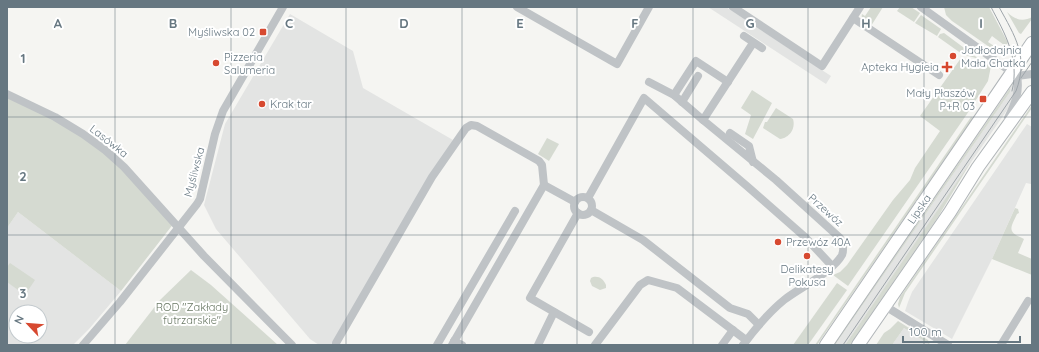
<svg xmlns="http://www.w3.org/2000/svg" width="1039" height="352" font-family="Quicksand,sans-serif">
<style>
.built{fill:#e3e4e3;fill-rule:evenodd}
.green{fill:#d5dad1}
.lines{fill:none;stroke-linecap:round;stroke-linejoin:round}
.primary-casing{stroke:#b0b5b8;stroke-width:14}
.minor{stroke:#bfc3c6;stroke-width:8}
.primary{stroke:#fff;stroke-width:12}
.tram{stroke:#9ea5aa;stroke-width:1}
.grid{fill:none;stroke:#667781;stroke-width:1;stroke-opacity:0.55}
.poi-dot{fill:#d74930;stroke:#fff;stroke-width:1.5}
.labels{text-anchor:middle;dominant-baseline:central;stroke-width:4;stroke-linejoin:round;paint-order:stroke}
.poi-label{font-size:11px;fill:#667781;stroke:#fff;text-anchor:start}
.street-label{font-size:11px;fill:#667781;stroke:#fff}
.park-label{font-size:11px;fill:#6a7965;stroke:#fff}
.grid-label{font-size:13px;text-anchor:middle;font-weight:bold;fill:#667781;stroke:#fff;stroke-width:4;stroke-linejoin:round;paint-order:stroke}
</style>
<rect width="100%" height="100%" fill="#f5f5f2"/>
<g class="built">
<polygon points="708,7 726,7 831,76 826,84"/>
<polygon points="290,14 353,51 363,88 453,140 333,345 319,345 310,339 216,229 204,205 225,124"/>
<polygon points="1014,81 1014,100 845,345 835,345 1010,92 1010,86"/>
<polygon points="1027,124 1032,127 1032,183 1031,184 1026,183 992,259 952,339 905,311 908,302 912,292"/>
<path d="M18 212 121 291 89 329 73 345H7V228ZM16 312H40V336H16Z"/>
<polygon points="904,328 930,345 892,345"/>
</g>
<g class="green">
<path d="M871 7H883L871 26C867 23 860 20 862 14L865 16Z"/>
<polygon points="900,7 911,7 920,13 914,22 897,11"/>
<polygon points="944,7 989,7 1008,43 1002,48 1004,45 992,36 988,42 1000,50 998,53 952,21 946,15"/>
<path d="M1007 12C1015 20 1023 22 1032 17V19L1021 34 1019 33Z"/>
<polygon points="921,15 941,29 937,36 915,23"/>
<polygon points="944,33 979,59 962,54 938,37 940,34"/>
<polygon points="961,58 984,63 991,66 988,81 967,114 848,286 833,275 840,272 847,265 893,200 910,180 915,168 940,131 920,116"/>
<polygon points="1010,88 1010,92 835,345 834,345"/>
<polygon points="752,90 772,103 753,139 745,134 751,115 741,108"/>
<polygon points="7,94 55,117 124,168 174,223 121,291 18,212 7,228"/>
<polygon points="1032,105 1032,108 905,293 899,308 898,304 900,297"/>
<path d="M776 108 793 119C796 129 789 138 780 139L763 128 765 122H767Z"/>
<polygon points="971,117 973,118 817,345 815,345"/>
<polygon points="547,138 559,144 549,161 538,154"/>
<polygon points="972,160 938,217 850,345 845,345"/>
<path d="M1015 208 1018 209 1019 213 1017 214C1010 229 1007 232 1024 239L1018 253 1032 259V275L992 259Z"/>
<polygon points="10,263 35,280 25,295 7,282 7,267"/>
<polygon points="191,270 211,285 278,345 125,345 160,300"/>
<path d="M593 277C600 276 603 279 606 285V288L600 290 592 286 590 281 591 278Z"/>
<polygon points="837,283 847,290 808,345 793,345"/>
<polygon points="898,321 928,340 930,345 904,328 892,345 876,345 884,333 890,329"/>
</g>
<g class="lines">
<g class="primary-casing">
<g id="primary">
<polyline points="826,345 1032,43"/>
<polyline points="858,345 950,212 978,167 1032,92"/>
</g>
</g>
<g class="minor">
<polyline points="517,7 617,64 649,7"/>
<polyline points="733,7 822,66 860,7"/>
<polyline points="921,7 1017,76 1032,74"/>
<polyline points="853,18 939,75"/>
<polyline points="744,36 762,48"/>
<polyline points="649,82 674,95 703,120"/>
<polyline points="7,94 55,117 83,134 105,150 124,167 204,256 292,345"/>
<polyline points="674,95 696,61 728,82"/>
<polyline points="682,102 698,76"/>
<path d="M1008 118C1015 104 1020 92 1017 76"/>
<polyline points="730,133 749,146 753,162"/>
<polyline points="544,185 575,202"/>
<circle cx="583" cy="206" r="9"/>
<polyline points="588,198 644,98 748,187 805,237 832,266"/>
<polyline points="591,210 643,240 730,308 748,314 759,325"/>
<polyline points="578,213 530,298 589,332"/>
<polyline points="885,306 948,345"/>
<polyline points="454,341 462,345"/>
<polyline points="83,345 120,302 197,204 200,199 215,134 223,111 283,7"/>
<polyline points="336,345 336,343 432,177 466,128 471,125 477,126 539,161 542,165 544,185 452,345"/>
<polyline points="437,345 515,211"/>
<polyline points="538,345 554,312"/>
<polyline points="595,345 640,285 648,280 677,288 746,340"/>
<polyline points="722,345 733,330"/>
<path d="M743 345C755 329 768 313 784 300 799 288 833 272 842 255 844 250 843 243 840 238L776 180 703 120 753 43"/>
<polyline points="1001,345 1028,301"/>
</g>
<use href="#primary" class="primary"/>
<g class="tram">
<path d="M991 7C1005 34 1020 59 1012 91"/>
<polyline points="1021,78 1032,62"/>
<path d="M843 345 1016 91C1029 57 1015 36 999 7"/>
</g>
</g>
<path class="grid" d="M115 7V345M231 7V345M346 7V345M462 7V345M577 7V345M693 7V345M808 7V345M924 7V345M7 117H1032M7 235H1032"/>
<g class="poi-dot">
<rect x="259" y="28" width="8" height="8" rx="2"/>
<circle cx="953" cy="56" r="4"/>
<circle cx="216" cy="63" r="4"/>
<path d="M945 61h4v4h4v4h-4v4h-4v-4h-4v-4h4z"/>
<rect x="979" y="95" width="8" height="8" rx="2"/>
<circle cx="262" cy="104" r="4"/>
<circle cx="778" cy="242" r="4"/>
<circle cx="807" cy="256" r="4"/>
</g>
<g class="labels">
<g class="poi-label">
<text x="255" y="32" text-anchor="end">Myśliwska 02</text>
<text x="961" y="50">Jadłodajnia<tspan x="961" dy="13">Mała Chatka</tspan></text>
<text x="224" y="57">Pizzeria<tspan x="224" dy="13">Salumeria</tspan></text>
<text x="939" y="67" text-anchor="end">Apteka Hygieia</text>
<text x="975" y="93" text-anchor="end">Mały Płaszów<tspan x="975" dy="13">P+R 03</tspan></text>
<text x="270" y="104">Krak tar</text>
<text x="786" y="242">Przewóz 40A</text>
<text x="807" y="269" text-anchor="middle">Delikatesy<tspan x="807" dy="13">Pokusa</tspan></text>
</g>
<g class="street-label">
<text transform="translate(109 141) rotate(38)">Lasówka</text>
<text transform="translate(194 172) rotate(-75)">Myśliwska</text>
<text transform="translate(919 209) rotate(-56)">Lipska</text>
<text transform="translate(826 210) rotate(42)">Przewóz</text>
</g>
<g class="park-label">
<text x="192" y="307">ROD "Zakłady<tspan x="192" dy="13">futrzarskie"</tspan></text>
</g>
</g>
<g class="grid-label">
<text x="58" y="28">A</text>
<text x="173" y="28">B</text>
<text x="289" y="28">C</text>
<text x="404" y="28">D</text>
<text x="520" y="28">E</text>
<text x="635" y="28">F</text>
<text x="750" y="28">G</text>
<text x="866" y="28">H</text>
<text x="981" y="28">I</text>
<text x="23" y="63">1</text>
<text x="23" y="181">2</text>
<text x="23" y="298">3</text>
</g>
<rect width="1039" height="352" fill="none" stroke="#667781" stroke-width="16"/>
<g transform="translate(28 324) rotate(296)"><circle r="19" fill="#ffffff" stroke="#c2c9cd"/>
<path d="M0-3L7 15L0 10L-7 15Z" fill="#d74930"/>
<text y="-6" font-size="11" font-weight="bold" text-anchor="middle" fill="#667781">N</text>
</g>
<path d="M903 336v6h117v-6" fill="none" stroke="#667781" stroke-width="2"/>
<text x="909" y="336" font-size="12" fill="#667781" stroke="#ffffff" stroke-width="3" paint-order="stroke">100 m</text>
</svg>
